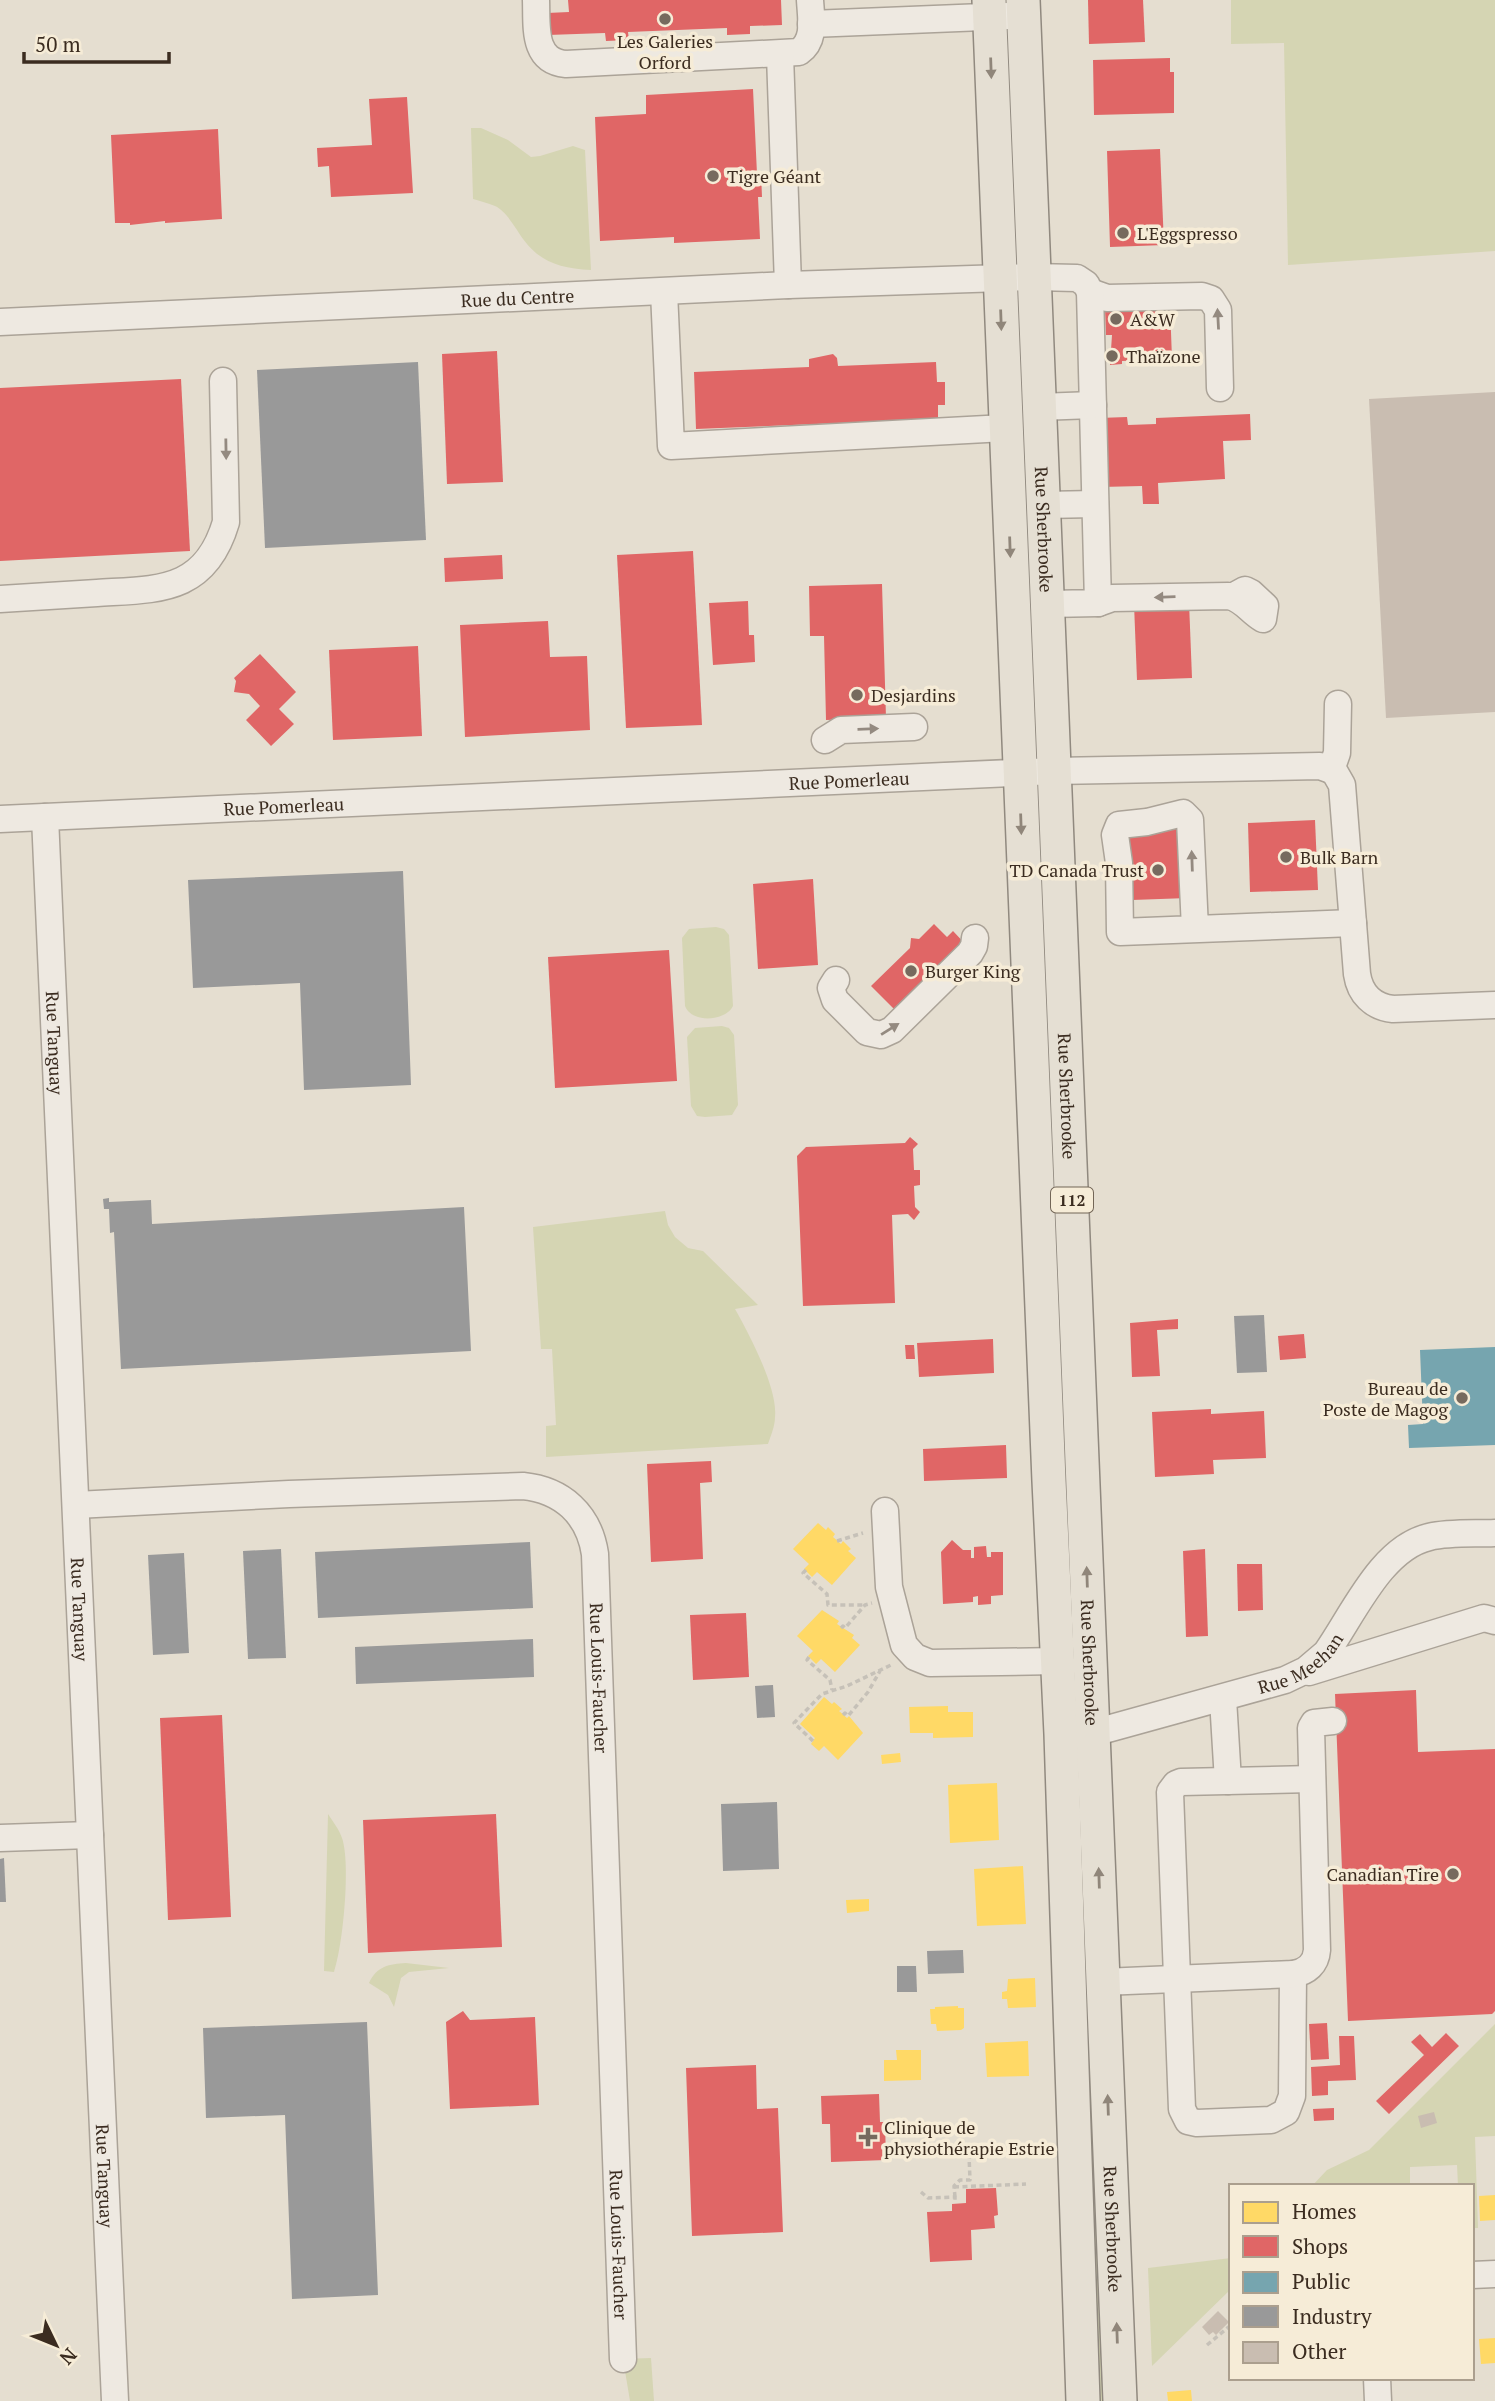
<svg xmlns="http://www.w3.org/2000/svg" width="1495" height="2401" font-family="'PT Serif',serif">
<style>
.green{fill:#d5d5b3}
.homes{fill:#ffd966}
.shops{fill:#e06666}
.public{fill:#76a5af}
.industry{fill:#999}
.building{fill:#c9bdb1}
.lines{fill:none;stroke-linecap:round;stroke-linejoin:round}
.minor-casing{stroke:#aba398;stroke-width:29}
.major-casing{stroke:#90897f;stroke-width:36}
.path{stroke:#c6c1b8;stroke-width:3.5;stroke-dasharray:5 3.5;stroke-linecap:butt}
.minor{stroke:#eee9e1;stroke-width:26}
.major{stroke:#e5dfd3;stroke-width:33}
.oneway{fill:#90867a}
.oneway2{fill:#948a80}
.poi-dot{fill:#766a5e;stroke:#f6ecd7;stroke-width:2.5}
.labels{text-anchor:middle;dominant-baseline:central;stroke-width:7;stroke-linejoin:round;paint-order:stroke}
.shield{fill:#f6ecd7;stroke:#736657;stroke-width:2}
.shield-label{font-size:16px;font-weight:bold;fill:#3b2c20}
.poi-label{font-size:18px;fill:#3b2c20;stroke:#f6ecd7;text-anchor:start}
.street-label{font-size:18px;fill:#3b2c20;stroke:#f6ecd7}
</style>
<rect width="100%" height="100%" fill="#e5ded0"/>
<g class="green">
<polygon points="1231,0 1495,0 1495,251 1288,265 1284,43 1231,44"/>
<path d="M471 128H481L508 140 531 157 540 156 573 146 585 150 591 270C556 268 536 261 517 230 511 221 504 210 495 206 488 203 480 201 473 199Z"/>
<path d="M716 927 724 929 729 935 733 1006C726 1021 692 1024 685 1006L682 938 689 929Z"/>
<polygon points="722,1026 729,1028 734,1035 738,1105 732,1115 705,1117 697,1116 691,1106 687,1037 695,1028"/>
<path d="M665 1211 668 1225 675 1237 688 1248 703 1251 758 1305 735 1309C749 1334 778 1388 775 1417 775 1426 771 1435 768 1444L546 1457V1426L556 1425 552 1349H541L533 1227Z"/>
<path d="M328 1814C333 1822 339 1829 342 1838 351 1864 343 1946 334 1972L324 1971Z"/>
<path d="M406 1963 449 1968 409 1972 401 1978 394 2007 388 1995 369 1983C377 1966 389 1964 406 1963Z"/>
<polygon points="1089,1979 1107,2401 1095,2401 1081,1980"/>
<polygon points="1495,2024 1495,2136 1475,2137 1478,2228 1472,2228 1472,2186 1458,2186 1457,2165 1410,2167 1410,2186 1312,2186 1327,2170 1369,2150"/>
<polygon points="1231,2258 1231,2289 1152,2366 1148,2268"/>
<polygon points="651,2358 654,2401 630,2401 623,2359"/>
</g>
<g class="homes">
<polygon points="818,1523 826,1530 828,1527 835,1534 833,1537 841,1544 843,1541 851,1549 848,1551 856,1558 832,1585 817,1572 812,1577 804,1569 809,1564 793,1549"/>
<polygon points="822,1610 839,1621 837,1624 854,1635 852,1638 860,1645 835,1672 821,1659 816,1664 808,1656 813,1651 797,1636"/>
<polygon points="824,1697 832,1704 834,1702 842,1709 839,1711 847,1718 849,1716 863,1733 838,1760 824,1746 819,1751 811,1744 815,1738 800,1724"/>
<polygon points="948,1706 948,1712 973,1712 973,1737 933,1738 933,1733 910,1733 909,1707"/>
<polygon points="900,1753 901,1762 882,1764 881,1755"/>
<polygon points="997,1783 999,1840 950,1843 948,1785"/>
<polygon points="1023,1866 1026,1924 977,1926 974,1869"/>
<polygon points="869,1899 869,1911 847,1913 846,1900"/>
<polygon points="1035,1978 1036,2007 1008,2008 1007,1999 1002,1999 1002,1992 1007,1991 1008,1979"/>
<polygon points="958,2006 958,2008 964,2008 964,2028 961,2030 937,2031 936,2024 931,2024 930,2009 935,2009 935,2007"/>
<polygon points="1028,2041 1029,2076 987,2077 985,2043"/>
<polygon points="896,2050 921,2050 921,2080 884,2081 884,2060 897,2060"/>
<polygon points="1495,2195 1495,2220 1480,2221 1479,2196"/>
<polygon points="1495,2338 1495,2363 1481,2364 1479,2339"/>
<polygon points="1191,2390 1192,2401 1168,2401 1167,2392"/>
</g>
<g class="shops">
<polygon points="568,0 781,0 782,25 750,26 750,34 727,35 727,28 628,32 629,40 606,41 605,33 548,35 547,13 569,12"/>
<polygon points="1088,0 1143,0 1145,42 1089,44"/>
<polygon points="1170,58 1170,72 1174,72 1174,113 1094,115 1093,60"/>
<polygon points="753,89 757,174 761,173 762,197 758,197 760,239 674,243 674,237 600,241 595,117 646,114 646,95"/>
<polygon points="407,97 413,193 331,197 329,166 318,167 317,148 372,145 369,99"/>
<polygon points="218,129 222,219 165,223 165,221 130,225 130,223 115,223 111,135"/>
<polygon points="1160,149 1164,245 1110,247 1107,151"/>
<polygon points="1170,305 1172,359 1122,361 1122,364 1110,365 1112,335 1106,335 1105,308"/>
<polygon points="497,351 503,482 447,484 442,354"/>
<polygon points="833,354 837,358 838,366 936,362 937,382 945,382 945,405 938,405 938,419 696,429 694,372 809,367 809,359"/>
<polygon points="181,379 190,551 0,561 0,388"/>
<polygon points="1250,414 1251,440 1223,441 1225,479 1158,483 1159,504 1143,504 1142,486 1101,487 1099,418 1127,417 1128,425 1156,424 1156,418"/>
<polygon points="693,551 702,725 626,728 617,555"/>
<polygon points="502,555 503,579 445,582 444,558"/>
<polygon points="882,584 886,718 826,720 824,636 810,636 809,586"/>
<polygon points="748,601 749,635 754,635 755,662 713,665 709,603"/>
<polygon points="1189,602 1192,678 1137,680 1134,604"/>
<polygon points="548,621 550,657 587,656 590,730 465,737 460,625"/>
<polygon points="418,646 422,736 333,740 329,650"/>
<polygon points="260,654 296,692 279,709 294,724 271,746 246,720 260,706 249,694 234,692 236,681 234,678"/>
<polygon points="1315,820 1318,890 1250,892 1248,823"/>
<polygon points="1184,827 1188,898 1132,900 1128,830"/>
<polygon points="813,879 818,965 758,969 753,884"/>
<polygon points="934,924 947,937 953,931 969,948 897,1012 871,986 910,948 911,938 919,939"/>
<polygon points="669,950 677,1081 555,1088 548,957"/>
<polygon points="910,1137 918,1144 913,1149 914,1170 920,1170 920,1185 914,1186 915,1207 920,1212 914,1220 908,1214 892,1215 895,1303 803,1306 797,1156 806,1147 905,1143"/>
<polygon points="1178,1319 1178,1329 1157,1330 1160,1376 1132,1377 1130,1323"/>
<polygon points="1304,1334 1306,1358 1280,1360 1278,1336"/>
<polygon points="993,1339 994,1373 919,1377 917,1343"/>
<polygon points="905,1345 914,1345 915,1359 906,1359"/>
<polygon points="1211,1409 1211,1414 1264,1411 1266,1458 1213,1460 1214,1474 1155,1477 1152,1412"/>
<polygon points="1006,1445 1007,1478 924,1481 923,1449"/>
<polygon points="711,1461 712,1482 700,1483 703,1559 651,1562 647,1464"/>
<polygon points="952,1540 963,1550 971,1550 971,1558 974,1558 974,1547 986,1546 987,1557 991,1557 991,1552 1003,1552 1003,1595 991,1596 991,1604 978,1605 978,1596 973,1597 973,1602 943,1604 941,1552"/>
<polygon points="1205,1549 1208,1636 1186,1637 1183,1551"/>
<polygon points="1237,1564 1262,1564 1263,1610 1238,1611"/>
<polygon points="746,1613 749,1677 693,1680 690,1615"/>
<polygon points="1416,1690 1418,1752 1495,1749 1495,2011 1492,2014 1348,2021 1335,1694"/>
<polygon points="222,1715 231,1917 168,1920 160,1718"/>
<polygon points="496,1814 502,1947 368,1953 363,1820"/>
<polygon points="463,2011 470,2020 535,2017 539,2105 450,2109 446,2022"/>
<polygon points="1327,2023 1329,2059 1311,2060 1309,2024"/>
<polygon points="1446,2033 1459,2046 1389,2114 1376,2101 1424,2055 1411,2042 1420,2034 1432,2047"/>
<polygon points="1339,2036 1354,2036 1356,2080 1328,2081 1328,2095 1312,2096 1311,2067 1340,2065"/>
<polygon points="756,2065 757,2109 778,2108 783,2232 692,2236 686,2068"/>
<polygon points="879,2094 880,2122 885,2122 886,2160 831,2162 830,2124 822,2124 821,2096"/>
<polygon points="1334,2108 1334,2120 1314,2121 1313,2109"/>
<polygon points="996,2188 998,2215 994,2216 995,2228 971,2230 972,2260 930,2262 927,2212 952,2211 952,2204 966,2203 966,2189"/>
</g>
<polygon class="public" points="1495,1347 1495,1445 1409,1448 1408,1425 1423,1424 1420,1350"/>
<g class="industry">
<polygon points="418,362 426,540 265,548 257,370"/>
<polygon points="403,871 411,1085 304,1090 300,983 193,988 188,880"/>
<polygon points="109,1198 109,1202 151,1200 152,1224 464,1207 471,1351 121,1369 114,1232 110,1233 109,1209 104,1209 103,1199"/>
<polygon points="1264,1315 1267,1372 1237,1373 1234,1316"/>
<polygon points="530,1542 533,1608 318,1618 315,1552"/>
<polygon points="281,1549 286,1658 248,1659 243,1551"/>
<polygon points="184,1553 189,1653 153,1655 148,1555"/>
<polygon points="533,1639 534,1677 356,1684 355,1647"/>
<polygon points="773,1685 775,1717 757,1718 755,1686"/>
<polygon points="777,1802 779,1869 723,1871 721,1804"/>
<polygon points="4,1858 6,1902 0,1902 0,1859"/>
<polygon points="963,1950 964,1973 928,1974 927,1951"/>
<polygon points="897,1966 916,1966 917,1992 897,1992"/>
<polygon points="367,2022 378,2295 292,2299 285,2115 206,2118 203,2028"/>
</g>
<g class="building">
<polygon points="1495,392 1495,712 1386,718 1369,399"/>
<polygon points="1434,2112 1437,2123 1421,2128 1418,2116"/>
<polygon points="1218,2311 1229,2322 1216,2335 1213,2332 1209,2335 1202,2327"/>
</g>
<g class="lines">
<g class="minor-casing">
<g id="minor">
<path d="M536 0C537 26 532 61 566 64L799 52C816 40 811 19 810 0"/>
<polyline points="811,24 1008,16"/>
<polyline points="780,55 788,285"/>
<polyline points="664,292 671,446 1005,428"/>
<polyline points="1090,292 1107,298 1202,296 1211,299 1218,310 1220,388"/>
<path id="s1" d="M0 322 788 285 1034 277 1077 278 1086 284 1090 292 1098 603 1048 604"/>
<polyline points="1039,407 1093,405"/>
<polyline points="1044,505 1095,504"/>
<path d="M0 599C32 597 65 595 97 593 158 589 205 593 226 522L223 381"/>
<path d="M1098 603 1112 598 1228 596C1243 598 1250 612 1263 619L1265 606 1251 593 1245 590 1234 596"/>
<polyline points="825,740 841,730 914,727"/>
<polyline points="1331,770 1337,753 1338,704"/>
<path id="s2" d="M45 817 115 2401"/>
<path id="s3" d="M0 819 1054 771 1320 766 1334 771 1342 785 1357 974C1360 994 1373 1007 1393 1009L1495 1005"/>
<path d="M1195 929 1190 820 1183 813 1147 822 1119 825 1115 835 1119 863 1120 932C1197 929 1275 926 1353 923"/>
<polyline points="836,980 831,988 835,1000 867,1032 881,1035 892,1030 970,953 974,946 975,938"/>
<path id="s4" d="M76 1505 289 1494 523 1486C562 1490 589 1514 595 1554L623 2359"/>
<polyline points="885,1511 889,1587 904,1645 915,1657 930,1663 1058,1661"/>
<polyline points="1309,1672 1484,1618 1495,1621"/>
<polyline points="1223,1699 1228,1781"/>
<path id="s5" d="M1076 1734 1093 1733 1285 1680 1306 1670 1326 1653C1353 1615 1381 1548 1429 1537 1450 1532 1474 1534 1495 1533"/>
<polyline points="0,1838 90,1835"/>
<polyline points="1293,1974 1292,2096 1286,2112 1271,2120 1197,2123 1188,2121 1182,2109 1170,1792 1176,1784 1181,1782 1312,1779"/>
<path d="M1103 1982 1293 1974C1307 1972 1316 1964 1317 1950L1311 1728 1314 1723 1333 1721"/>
<polyline points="1472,2275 1495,2274"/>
<polyline points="1377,2378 1378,2401"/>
</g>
</g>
<g class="major-casing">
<g id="major">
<polyline points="989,0 1049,1481 1061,1734 1083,2401"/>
<path id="s6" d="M1023 0 1120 2401"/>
</g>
</g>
<g class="path">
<polyline points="837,1541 863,1533"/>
<polyline points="806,1570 803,1573 827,1594 828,1605 865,1605"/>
<polyline points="841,1628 843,1626 845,1628 865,1605 872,1603"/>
<polyline points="809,1657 807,1660 830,1680 832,1690"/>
<polyline points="843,1715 845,1713 848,1716 868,1692 880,1671"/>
<polyline points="813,1741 794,1723 822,1694 847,1686 891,1665"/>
<polyline points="954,2187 1026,2184"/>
<polyline points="921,2192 928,2198 955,2197 955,2203"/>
<polyline points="955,2197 954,2186 960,2180 970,2180 969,2155"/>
<polyline points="1207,2345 1231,2325"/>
</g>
<use href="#minor" class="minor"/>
<use href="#major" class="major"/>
</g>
<defs><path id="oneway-solid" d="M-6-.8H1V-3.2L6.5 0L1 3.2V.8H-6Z" transform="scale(1.75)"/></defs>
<g class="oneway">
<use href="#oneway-solid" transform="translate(991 68) rotate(88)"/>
<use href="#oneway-solid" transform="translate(1001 320) rotate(88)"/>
<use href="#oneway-solid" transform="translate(1010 547) rotate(88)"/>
<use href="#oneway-solid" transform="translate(1021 824) rotate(88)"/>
<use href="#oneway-solid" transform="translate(1087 1577) rotate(-92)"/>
<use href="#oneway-solid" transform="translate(1099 1878) rotate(-92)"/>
<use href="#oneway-solid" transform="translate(1108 2105) rotate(-92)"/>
<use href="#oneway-solid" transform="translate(1117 2333) rotate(-92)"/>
</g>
<g class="oneway2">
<use href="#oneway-solid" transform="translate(1218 319) rotate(-93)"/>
<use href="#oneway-solid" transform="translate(226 449) rotate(89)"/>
<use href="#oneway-solid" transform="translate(1165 597) rotate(178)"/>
<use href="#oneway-solid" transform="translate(868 729) rotate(-2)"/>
<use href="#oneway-solid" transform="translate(1192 861) rotate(-92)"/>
<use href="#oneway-solid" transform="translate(890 1029) rotate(-32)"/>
</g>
<g class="poi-dot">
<circle cx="665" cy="19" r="7"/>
<circle cx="713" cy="176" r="7"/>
<circle cx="1123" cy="233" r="7"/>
<circle cx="1116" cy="319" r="7"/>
<circle cx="1112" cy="356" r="7"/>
<circle cx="857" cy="695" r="7"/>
<circle cx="1286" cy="857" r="7"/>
<circle cx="1158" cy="870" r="7"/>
<circle cx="911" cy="971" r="7"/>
<circle cx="1462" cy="1398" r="7"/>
<circle cx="1453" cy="1874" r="7"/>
<path d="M864.5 2126.5h7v7h7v7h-7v7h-7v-7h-7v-7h7z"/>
</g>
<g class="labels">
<rect class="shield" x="1051" y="1187.5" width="42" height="25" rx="5"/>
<g class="shield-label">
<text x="1072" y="1200">112</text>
</g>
<g class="poi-label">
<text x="665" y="41" text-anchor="middle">Les Galeries<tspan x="665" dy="21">Orford</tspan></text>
<text x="727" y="176">Tigre Géant</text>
<text x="1137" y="233">L'Eggspresso</text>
<text x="1130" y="319">A&amp;W</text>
<text x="1126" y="356">Thaïzone</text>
<text x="871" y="695">Desjardins</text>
<text x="1300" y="857">Bulk Barn</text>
<text x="1144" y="870" text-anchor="end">TD Canada Trust</text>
<text x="925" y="971">Burger King</text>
<text x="1448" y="1388" text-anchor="end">Bureau de<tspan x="1448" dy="21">Poste de Magog</tspan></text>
<text x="1439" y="1874" text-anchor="end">Canadian Tire</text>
<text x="884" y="2127">Clinique de<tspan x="884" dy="21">physiothérapie Estrie</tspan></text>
</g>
<g class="street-label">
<text stroke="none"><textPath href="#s1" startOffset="518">Rue du Centre</textPath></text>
<text stroke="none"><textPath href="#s6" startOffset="530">Rue Sherbrooke</textPath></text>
<text stroke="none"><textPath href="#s3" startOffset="850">Rue Pomerleau</textPath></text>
<text stroke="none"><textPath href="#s3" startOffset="284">Rue Pomerleau</textPath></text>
<text stroke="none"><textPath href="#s2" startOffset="226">Rue Tanguay</textPath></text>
<text stroke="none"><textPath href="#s6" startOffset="1097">Rue Sherbrooke</textPath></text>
<text stroke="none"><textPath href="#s2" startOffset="793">Rue Tanguay</textPath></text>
<text stroke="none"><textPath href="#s5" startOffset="238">Rue Meehan</textPath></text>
<text stroke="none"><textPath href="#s6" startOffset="1664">Rue Sherbrooke</textPath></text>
<text stroke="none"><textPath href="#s4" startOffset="679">Rue Louis-Faucher</textPath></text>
<text stroke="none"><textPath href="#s2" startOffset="1360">Rue Tanguay</textPath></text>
<text stroke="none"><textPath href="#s6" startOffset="2231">Rue Sherbrooke</textPath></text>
<text stroke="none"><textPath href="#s4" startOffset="1246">Rue Louis-Faucher</textPath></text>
</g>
</g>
<rect x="1229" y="2184" width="245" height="196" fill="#f6ecd7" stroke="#ab9f8e" stroke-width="2"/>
<rect x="1243" y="2202" width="35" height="21" fill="#ffd966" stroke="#ab9f8e" stroke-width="2"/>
<text x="1292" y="2219" font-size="21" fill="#3b2c20">Homes</text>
<rect x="1243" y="2236" width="35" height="21" fill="#e06666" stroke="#ab9f8e" stroke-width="2"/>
<text x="1292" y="2254" font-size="21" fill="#3b2c20">Shops</text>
<rect x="1243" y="2272" width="35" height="21" fill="#76a5af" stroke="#ab9f8e" stroke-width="2"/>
<text x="1292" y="2289" font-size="21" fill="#3b2c20">Public</text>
<rect x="1243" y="2306" width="35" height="21" fill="#999999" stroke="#ab9f8e" stroke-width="2"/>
<text x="1292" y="2324" font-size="21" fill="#3b2c20">Industry</text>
<rect x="1243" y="2342" width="35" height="21" fill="#c9bdb1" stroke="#ab9f8e" stroke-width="2"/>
<text x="1292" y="2359" font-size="21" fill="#3b2c20">Other</text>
<g transform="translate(56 2345) rotate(133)" stroke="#f6ecd7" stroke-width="5" paint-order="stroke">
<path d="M0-5L12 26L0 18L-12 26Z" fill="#3b2c20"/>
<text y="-10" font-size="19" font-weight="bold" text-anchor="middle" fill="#3b2c20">N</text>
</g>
<path d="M24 52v10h145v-10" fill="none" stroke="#3b2c20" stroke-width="3.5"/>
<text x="35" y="52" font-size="21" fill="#3b2c20" stroke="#f6ecd7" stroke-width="5" paint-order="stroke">50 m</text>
</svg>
